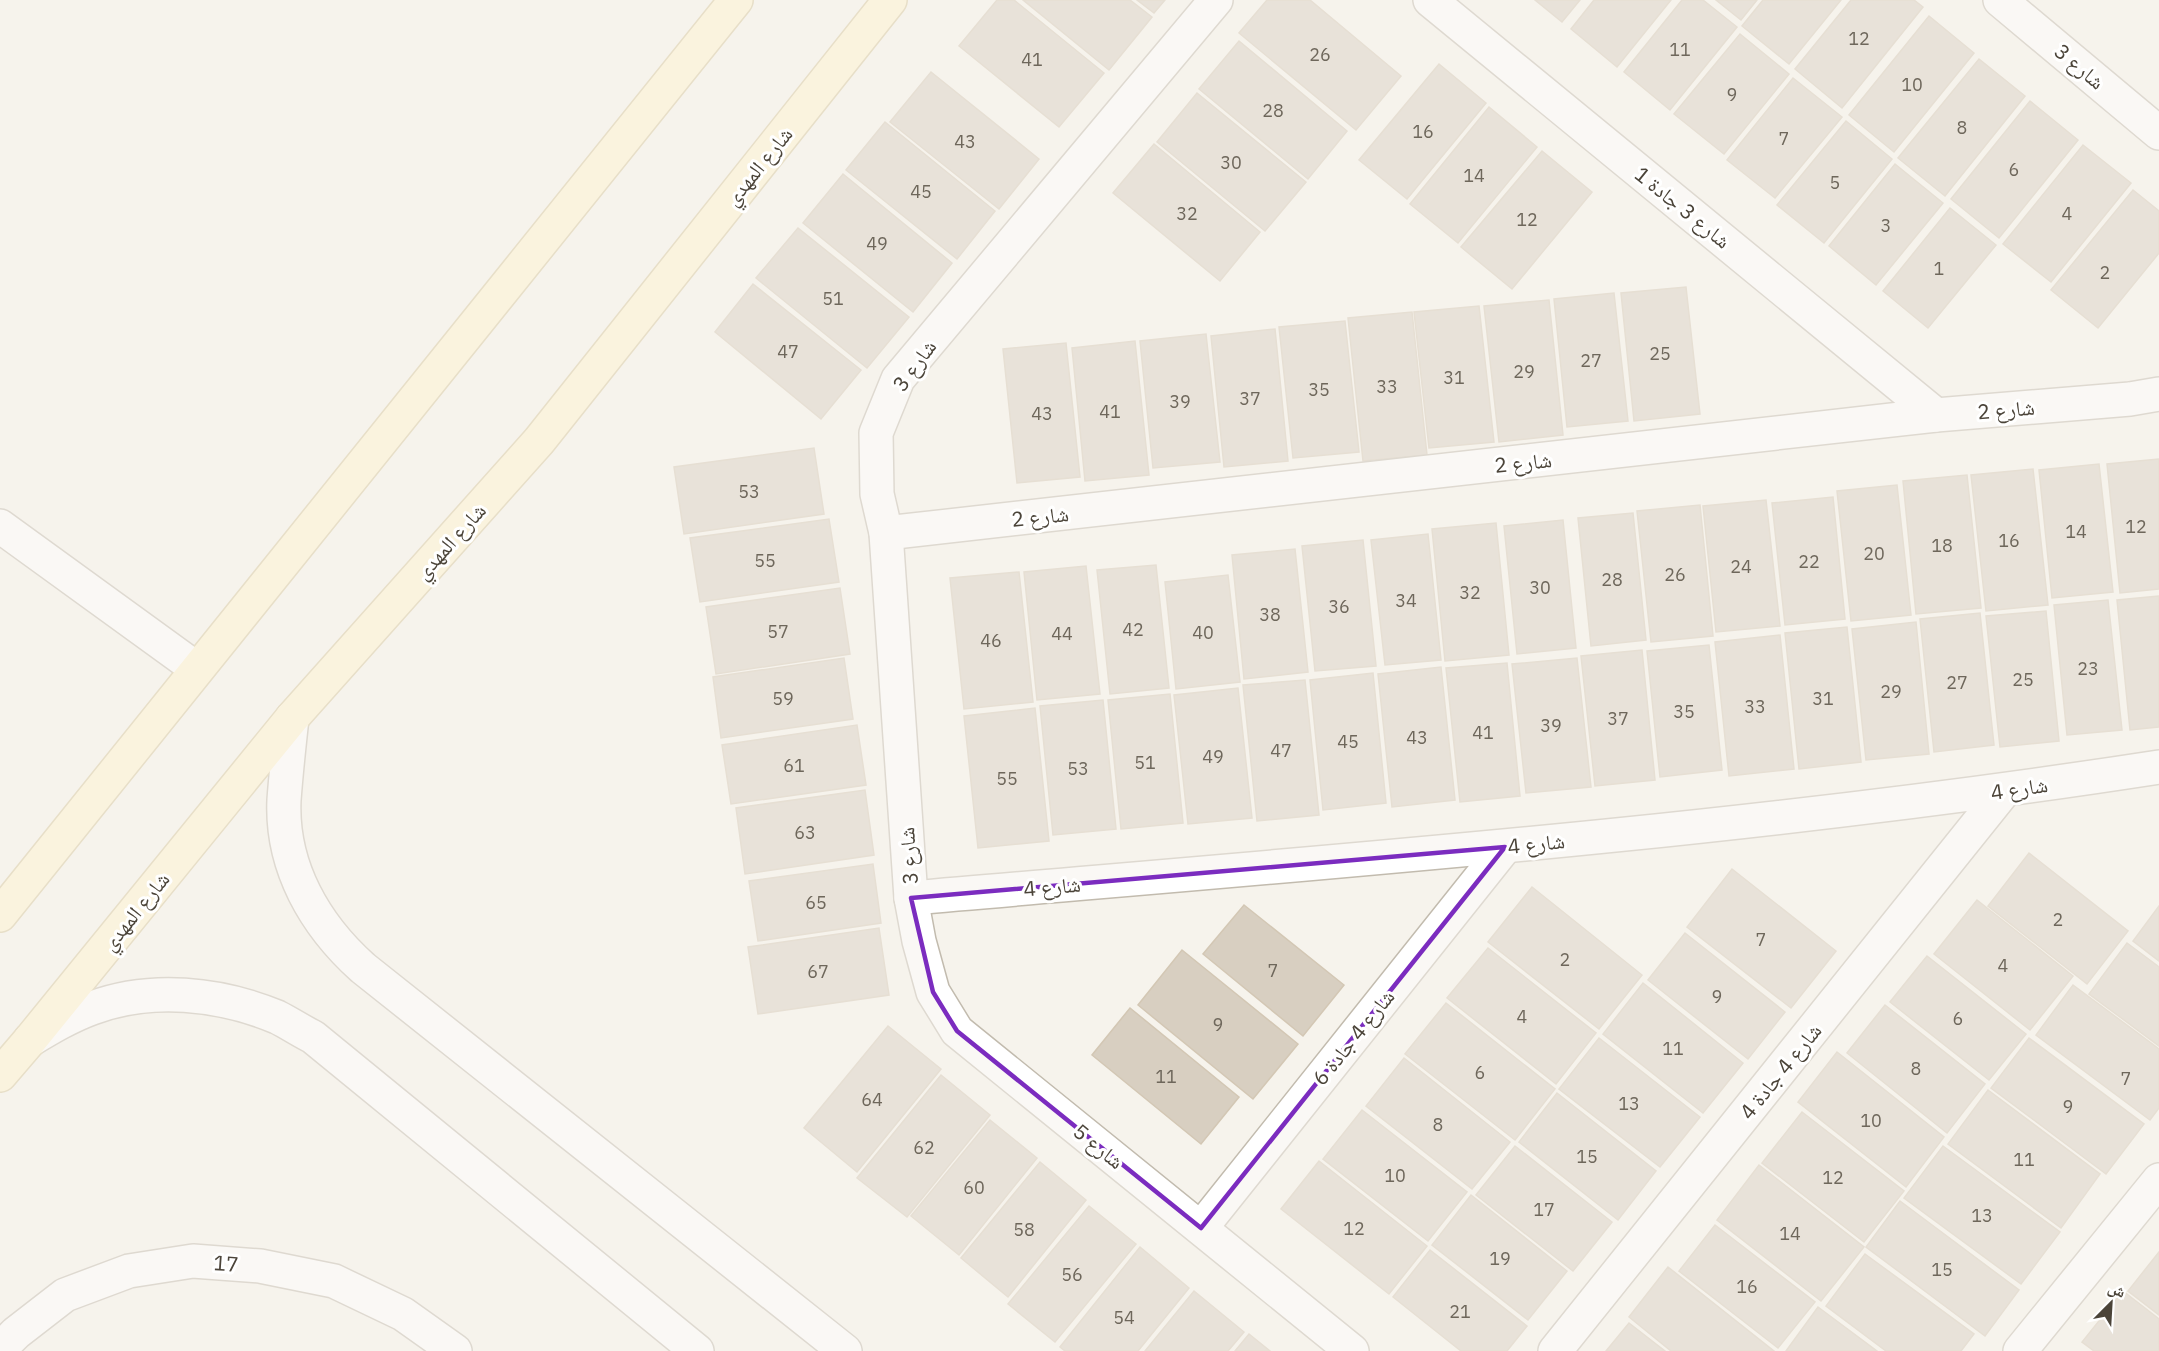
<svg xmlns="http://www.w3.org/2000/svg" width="2159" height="1351" font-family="'IBM Plex Sans','Noto Naskh Arabic',sans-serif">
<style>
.building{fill:#d8cfc1;stroke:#d3c7b4;stroke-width:1.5}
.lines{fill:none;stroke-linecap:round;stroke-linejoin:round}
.minor-casing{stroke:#c2bbae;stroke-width:36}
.tertiary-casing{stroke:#c2bbae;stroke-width:36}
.secondary-casing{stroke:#d6c79b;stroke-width:36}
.minor{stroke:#fff;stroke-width:33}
.tertiary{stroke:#fff;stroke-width:33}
.secondary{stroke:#fff3cd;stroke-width:33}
.marked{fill:none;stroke:#7b2cbf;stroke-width:4.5;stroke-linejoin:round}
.labels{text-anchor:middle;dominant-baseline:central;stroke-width:6;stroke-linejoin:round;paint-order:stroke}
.number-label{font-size:18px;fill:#6e675b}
.street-label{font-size:21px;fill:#4b4439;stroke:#fff}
</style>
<rect width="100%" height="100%" fill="#f6f3ec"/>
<g class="building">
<polygon points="997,0 1014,0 1104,73 1059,127 959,46"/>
<polygon points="1023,0 1130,0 1152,17 1109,70"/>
<polygon points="1137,0 1165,0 1154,13"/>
<polygon points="1267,0 1310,0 1401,76 1356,130 1239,33"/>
<polygon points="1535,0 1580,0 1562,22"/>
<polygon points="1594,0 1671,0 1617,67 1571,29"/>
<polygon points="1682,0 1703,0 1737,27 1670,110 1624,72"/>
<polygon points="1716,0 1757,0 1741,20"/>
<polygon points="1763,0 1841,0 1789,64 1742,26"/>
<polygon points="1851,0 1914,0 1923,7 1842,108 1795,69"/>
<polygon points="1929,16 1974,53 1894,152 1849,115"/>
<polygon points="1740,34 1789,74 1724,154 1674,114"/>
<polygon points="1239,41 1347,131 1308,179 1199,89"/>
<polygon points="1979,59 2025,96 1945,196 1898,158"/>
<polygon points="1439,64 1486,103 1407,199 1359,160"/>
<polygon points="931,72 1039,159 999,209 890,122"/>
<polygon points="1793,78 1842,117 1775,198 1727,160"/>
<polygon points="1197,93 1306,182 1265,231 1157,142"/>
<polygon points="2030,101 2078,140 1999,238 1951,199"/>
<polygon points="1489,107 1537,147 1458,243 1410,204"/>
<polygon points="1846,121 1892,159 1824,243 1777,205"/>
<polygon points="885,122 995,211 957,259 846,170"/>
<polygon points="1154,144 1260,232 1220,281 1113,193"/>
<polygon points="2083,145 2131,183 2051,282 2003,244"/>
<polygon points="1542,151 1592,192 1512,289 1461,247"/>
<polygon points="1895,164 1943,203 1876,285 1829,246"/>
<polygon points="843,174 952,263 913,312 803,223"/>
<polygon points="2133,190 2159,211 2159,253 2098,328 2051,290"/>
<polygon points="1950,208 1996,245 1928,328 1883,291"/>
<polygon points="798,228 909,317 867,368 756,278"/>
<polygon points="753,284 861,370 821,419 715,332"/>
<polygon points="1686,287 1700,414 1634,421 1621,293"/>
<polygon points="1614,293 1628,421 1567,427 1554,299"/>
<polygon points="1549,300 1563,435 1499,442 1484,306"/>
<polygon points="1479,306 1494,442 1429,448 1414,312"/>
<polygon points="1412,312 1427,455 1363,461 1348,318"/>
<polygon points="1345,321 1359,452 1293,458 1279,327"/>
<polygon points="1275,329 1288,461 1224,467 1211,336"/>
<polygon points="1206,334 1220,462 1153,468 1140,341"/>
<polygon points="1135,341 1149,475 1085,481 1072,348"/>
<polygon points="1066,343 1080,477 1017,483 1003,349"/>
<polygon points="814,448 824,514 684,534 674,467"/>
<polygon points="2159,459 2159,589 2120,593 2107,464"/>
<polygon points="2099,464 2113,592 2052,598 2039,470"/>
<polygon points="2033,469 2048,605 1986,611 1971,475"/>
<polygon points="1967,475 1981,608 1916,614 1903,481"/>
<polygon points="1897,485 1911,615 1851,621 1837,491"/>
<polygon points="1833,497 1845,619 1785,625 1772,503"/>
<polygon points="1766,500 1780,626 1716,632 1703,506"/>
<polygon points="1700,505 1713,636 1651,642 1637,511"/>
<polygon points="1633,513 1646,640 1591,646 1578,518"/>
<polygon points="829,519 839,582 700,602 690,538"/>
<polygon points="1563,520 1576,648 1517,654 1504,526"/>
<polygon points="1496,523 1509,655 1445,661 1432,529"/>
<polygon points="1428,534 1441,660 1385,665 1371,540"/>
<polygon points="1363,540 1376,666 1315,671 1302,546"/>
<polygon points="1295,549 1308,672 1244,679 1232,555"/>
<polygon points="1156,565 1169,688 1110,694 1097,570"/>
<polygon points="1086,566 1100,694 1037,700 1024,572"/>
<polygon points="1019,572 1033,702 964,709 950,578"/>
<polygon points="1228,575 1240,682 1176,689 1165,582"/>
<polygon points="840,588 850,654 716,674 706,607"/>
<polygon points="2159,596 2159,727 2130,730 2117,600"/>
<polygon points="2108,600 2122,730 2067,735 2054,605"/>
<polygon points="2046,611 2059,741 2000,747 1986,616"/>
<polygon points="1980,613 1994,745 1934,752 1920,619"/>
<polygon points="1916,622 1929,754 1866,760 1852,629"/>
<polygon points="1847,627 1861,762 1799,769 1785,633"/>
<polygon points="1780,635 1794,769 1729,776 1715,642"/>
<polygon points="1709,645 1722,770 1660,777 1647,651"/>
<polygon points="1642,650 1655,780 1595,786 1581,656"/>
<polygon points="844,658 853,719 721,738 713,677"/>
<polygon points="1577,658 1591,787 1526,793 1512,664"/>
<polygon points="1507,663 1520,796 1460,802 1446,668"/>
<polygon points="1441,667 1455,800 1392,807 1378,674"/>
<polygon points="1373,673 1386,803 1323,810 1310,680"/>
<polygon points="1305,680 1319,815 1257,821 1243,685"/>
<polygon points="1238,688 1252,818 1188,824 1174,695"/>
<polygon points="1170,694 1183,823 1121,829 1108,700"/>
<polygon points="1103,700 1116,829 1053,835 1040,706"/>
<polygon points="1035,708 1049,841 978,848 964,716"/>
<polygon points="857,725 866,785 731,804 722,745"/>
<polygon points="865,790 874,855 745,874 736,808"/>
<polygon points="2029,853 2128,931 2087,984 1988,906"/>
<polygon points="873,864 881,923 758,941 749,881"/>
<polygon points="1732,869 1836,951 1791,1008 1687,927"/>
<polygon points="1532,887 1642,975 1599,1029 1488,942"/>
<polygon points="1977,900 2073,976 2030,1030 1934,954"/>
<polygon points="1244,905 1344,985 1303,1036 1203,954"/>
<polygon points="2159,906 2159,961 2133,941"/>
<polygon points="879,928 889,995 758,1014 748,947"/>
<polygon points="1685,933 1785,1012 1748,1059 1648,980"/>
<polygon points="2127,943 2159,967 2159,1046 2089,994"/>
<polygon points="1488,948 1596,1033 1556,1084 1447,998"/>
<polygon points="1182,950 1298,1044 1253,1099 1138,1005"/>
<polygon points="1927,956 2026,1034 1989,1080 1890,1002"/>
<polygon points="1643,983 1743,1063 1703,1113 1603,1034"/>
<polygon points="2073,985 2159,1049 2159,1108 2150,1120 2036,1035"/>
<polygon points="1446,1003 1555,1089 1515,1140 1405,1054"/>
<polygon points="1885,1005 1985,1084 1947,1133 1847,1053"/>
<polygon points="1130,1008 1239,1097 1201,1144 1092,1055"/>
<polygon points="888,1026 941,1069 857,1172 804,1128"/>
<polygon points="1599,1038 1700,1117 1660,1167 1559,1089"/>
<polygon points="2029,1038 2144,1124 2106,1174 1991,1088"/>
<polygon points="1837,1052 1944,1137 1906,1187 1798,1102"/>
<polygon points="1404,1058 1510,1142 1472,1189 1366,1106"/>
<polygon points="941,1075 990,1115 907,1217 857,1178"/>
<polygon points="1988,1090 2100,1174 2061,1228 1948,1144"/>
<polygon points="1557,1093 1656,1171 1618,1220 1519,1142"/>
<polygon points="1362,1110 1467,1192 1428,1241 1323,1159"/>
<polygon points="1802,1112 1904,1191 1864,1242 1762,1163"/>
<polygon points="990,1120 1037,1158 959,1255 911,1216"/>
<polygon points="1515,1146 1612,1222 1573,1271 1476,1195"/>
<polygon points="1943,1146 2060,1232 2021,1284 1904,1198"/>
<polygon points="1319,1161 1427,1246 1389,1294 1281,1209"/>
<polygon points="1040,1162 1086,1200 1008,1297 961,1258"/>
<polygon points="1759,1165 1864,1247 1821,1301 1717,1220"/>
<polygon points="1471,1195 1567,1271 1528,1320 1432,1245"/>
<polygon points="1900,1201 2019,1290 1985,1336 1866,1247"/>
<polygon points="1089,1206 1136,1244 1055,1342 1008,1304"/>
<polygon points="1715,1225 1815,1302 1778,1348 1679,1271"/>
<polygon points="1140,1247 1189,1288 1138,1351 1065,1351 1060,1347"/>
<polygon points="1430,1250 1527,1326 1507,1351 1461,1351 1393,1297"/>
<polygon points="2159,1252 2159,1315 2128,1291"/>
<polygon points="1865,1254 1974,1334 1961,1351 1886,1351 1826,1306"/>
<polygon points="1668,1267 1774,1351 1671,1351 1629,1317"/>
<polygon points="1194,1291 1244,1332 1228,1351 1145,1351"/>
<polygon points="2123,1291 2159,1319 2159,1351 2094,1351 2082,1342"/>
<polygon points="1818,1307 1877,1351 1786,1351"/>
<polygon points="1629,1323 1665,1351 1606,1351"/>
<polygon points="1249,1334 1270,1351 1235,1351"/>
</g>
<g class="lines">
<g class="minor-casing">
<g id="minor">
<polyline points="1216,0 898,379 876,433 877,494 886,533 911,898 919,941 933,992 957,1031 1352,1351"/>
<polyline points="1430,0 1936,415"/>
<polyline points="2000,0 2159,133"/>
<polyline points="0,526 197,669"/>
<polyline points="886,533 1936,415 2130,399 2159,394"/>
<path d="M911 898C1327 862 1745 831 2159 767"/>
<polyline points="1201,1228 1505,847"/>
<polyline points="0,1349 16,1333 65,1295 129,1271 193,1261 260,1266 334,1281 403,1314 455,1351"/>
<polyline points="1555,1351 2004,791"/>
<polyline points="2020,1351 2159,1180"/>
</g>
</g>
<g class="tertiary-casing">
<g id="tertiary">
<path d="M292 718C289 745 286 773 284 800 281 867 315 925 363 968L845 1351"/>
<path d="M30 1040C50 1028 70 1016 92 1008 151 986 219 993 277 1017 289 1023 301 1031 313 1037L697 1351"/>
</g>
</g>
<g class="secondary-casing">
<g id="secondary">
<polyline points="0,915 736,0"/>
<polyline points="0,1075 30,1040 292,718 539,441 890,0"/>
</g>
</g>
<use href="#minor" class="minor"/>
<use href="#tertiary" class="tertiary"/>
<use href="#secondary" class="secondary"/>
</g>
<path d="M0 0H2159V1351H0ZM1505 847 1201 1228 957 1031 933 992 911 898Z" fill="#f6f3ec" fill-opacity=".55" fill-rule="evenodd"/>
<path class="marked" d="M1505 847 1201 1228 957 1031 933 992 911 898Z"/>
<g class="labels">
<g class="number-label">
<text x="1859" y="38">12</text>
<text x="1680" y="49">11</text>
<text x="1320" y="54">26</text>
<text x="1032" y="59">41</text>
<text x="1912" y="84">10</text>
<text x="1732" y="94">9</text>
<text x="1273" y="110">28</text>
<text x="1962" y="127">8</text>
<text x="1423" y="131">16</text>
<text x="1784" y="138">7</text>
<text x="965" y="141">43</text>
<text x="1231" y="162">30</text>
<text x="2014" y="169">6</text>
<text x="1474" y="175">14</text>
<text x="1835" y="182">5</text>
<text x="921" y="191">45</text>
<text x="1187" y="213">32</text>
<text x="2067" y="213">4</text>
<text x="1527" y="219">12</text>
<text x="1886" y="225">3</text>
<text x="877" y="243">49</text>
<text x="1939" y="268">1</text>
<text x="2105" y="272">2</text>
<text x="833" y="298">51</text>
<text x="788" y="351">47</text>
<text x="1660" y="353">25</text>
<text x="1591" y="360">27</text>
<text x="1524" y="371">29</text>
<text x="1454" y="377">31</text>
<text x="1387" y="386">33</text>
<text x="1319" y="389">35</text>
<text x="1250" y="398">37</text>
<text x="1180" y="401">39</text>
<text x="1110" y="411">41</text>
<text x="1042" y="413">43</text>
<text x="749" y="491">53</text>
<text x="2136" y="526">12</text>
<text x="2076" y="531">14</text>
<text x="2009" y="540">16</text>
<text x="1942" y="545">18</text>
<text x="1874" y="553">20</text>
<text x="765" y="560">55</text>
<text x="1809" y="561">22</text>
<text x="1741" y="566">24</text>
<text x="1675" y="574">26</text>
<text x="1612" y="579">28</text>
<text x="1540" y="587">30</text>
<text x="1470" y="592">32</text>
<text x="1406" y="600">34</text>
<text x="1339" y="606">36</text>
<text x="1270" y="614">38</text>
<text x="1133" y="629">42</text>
<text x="778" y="631">57</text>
<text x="1203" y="632">40</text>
<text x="1062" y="633">44</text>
<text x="991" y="640">46</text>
<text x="2088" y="668">23</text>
<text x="2023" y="679">25</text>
<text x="1957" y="682">27</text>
<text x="1891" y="691">29</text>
<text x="783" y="698">59</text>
<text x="1823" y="698">31</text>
<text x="1755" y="706">33</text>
<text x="1684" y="711">35</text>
<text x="1618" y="718">37</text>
<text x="1551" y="725">39</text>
<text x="1483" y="732">41</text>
<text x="1417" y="737">43</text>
<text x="1348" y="741">45</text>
<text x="1281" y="750">47</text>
<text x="1213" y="756">49</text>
<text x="1145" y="762">51</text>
<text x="794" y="765">61</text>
<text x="1078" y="768">53</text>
<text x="1007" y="778">55</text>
<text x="805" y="832">63</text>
<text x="816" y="902">65</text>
<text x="2058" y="919">2</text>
<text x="1761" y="939">7</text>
<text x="1565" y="959">2</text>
<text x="2003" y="965">4</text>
<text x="1273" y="970">7</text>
<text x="818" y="971">67</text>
<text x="1717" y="996">9</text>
<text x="1522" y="1016">4</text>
<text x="1958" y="1018">6</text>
<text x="1218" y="1024">9</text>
<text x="1673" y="1048">11</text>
<text x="1916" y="1068">8</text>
<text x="1480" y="1072">6</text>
<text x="1166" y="1076">11</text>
<text x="2126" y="1078">7</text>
<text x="872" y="1099">64</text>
<text x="1629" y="1103">13</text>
<text x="2068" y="1106">9</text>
<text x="1871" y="1120">10</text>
<text x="1438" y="1124">8</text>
<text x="924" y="1147">62</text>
<text x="1587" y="1156">15</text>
<text x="2024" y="1159">11</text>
<text x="1395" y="1175">10</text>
<text x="1833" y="1177">12</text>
<text x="974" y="1187">60</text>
<text x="1544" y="1209">17</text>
<text x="1982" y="1215">13</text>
<text x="1354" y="1228">12</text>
<text x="1024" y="1229">58</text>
<text x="1790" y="1233">14</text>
<text x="1500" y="1258">19</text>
<text x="1942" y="1269">15</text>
<text x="1072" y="1274">56</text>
<text x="1747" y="1286">16</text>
<text x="1460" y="1311">21</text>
<text x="1124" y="1317">54</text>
</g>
<g class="street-label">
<text transform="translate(2080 66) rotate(40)">شارع 3</text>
<text transform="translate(758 166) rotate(-51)">شارع المهدي</text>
<text transform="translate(1683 207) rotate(39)">شارع 3 جادة 1</text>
<text transform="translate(914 365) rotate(-54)">شارع 3</text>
<text transform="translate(2006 409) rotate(-5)">شارع 2</text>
<text transform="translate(1523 462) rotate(-6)">شارع 2</text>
<text transform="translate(1040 516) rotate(-6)">شارع 2</text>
<text transform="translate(450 541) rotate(-48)">شارع المهدي</text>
<text transform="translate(2019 788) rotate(-8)">شارع 4</text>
<text transform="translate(1536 843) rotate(-6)">شارع 4</text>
<text transform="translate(908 856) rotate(-94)">شارع 3</text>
<text transform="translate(1052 886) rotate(-5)">شارع 4</text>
<text transform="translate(135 911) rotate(-51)">شارع المهدي</text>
<text transform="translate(1353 1037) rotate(-51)">شارع 4 جادة 6</text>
<text transform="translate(1780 1071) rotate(-51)">شارع 4 جادة 4</text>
<text transform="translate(1099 1146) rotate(39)">شارع 5</text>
<text transform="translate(226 1263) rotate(4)">17</text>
</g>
</g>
<g transform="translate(2111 1303) rotate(24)" stroke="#ffffff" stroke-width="4.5" paint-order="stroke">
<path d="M0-4.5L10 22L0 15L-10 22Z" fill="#4b4439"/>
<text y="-9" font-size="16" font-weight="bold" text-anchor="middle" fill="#4b4439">ش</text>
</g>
</svg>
